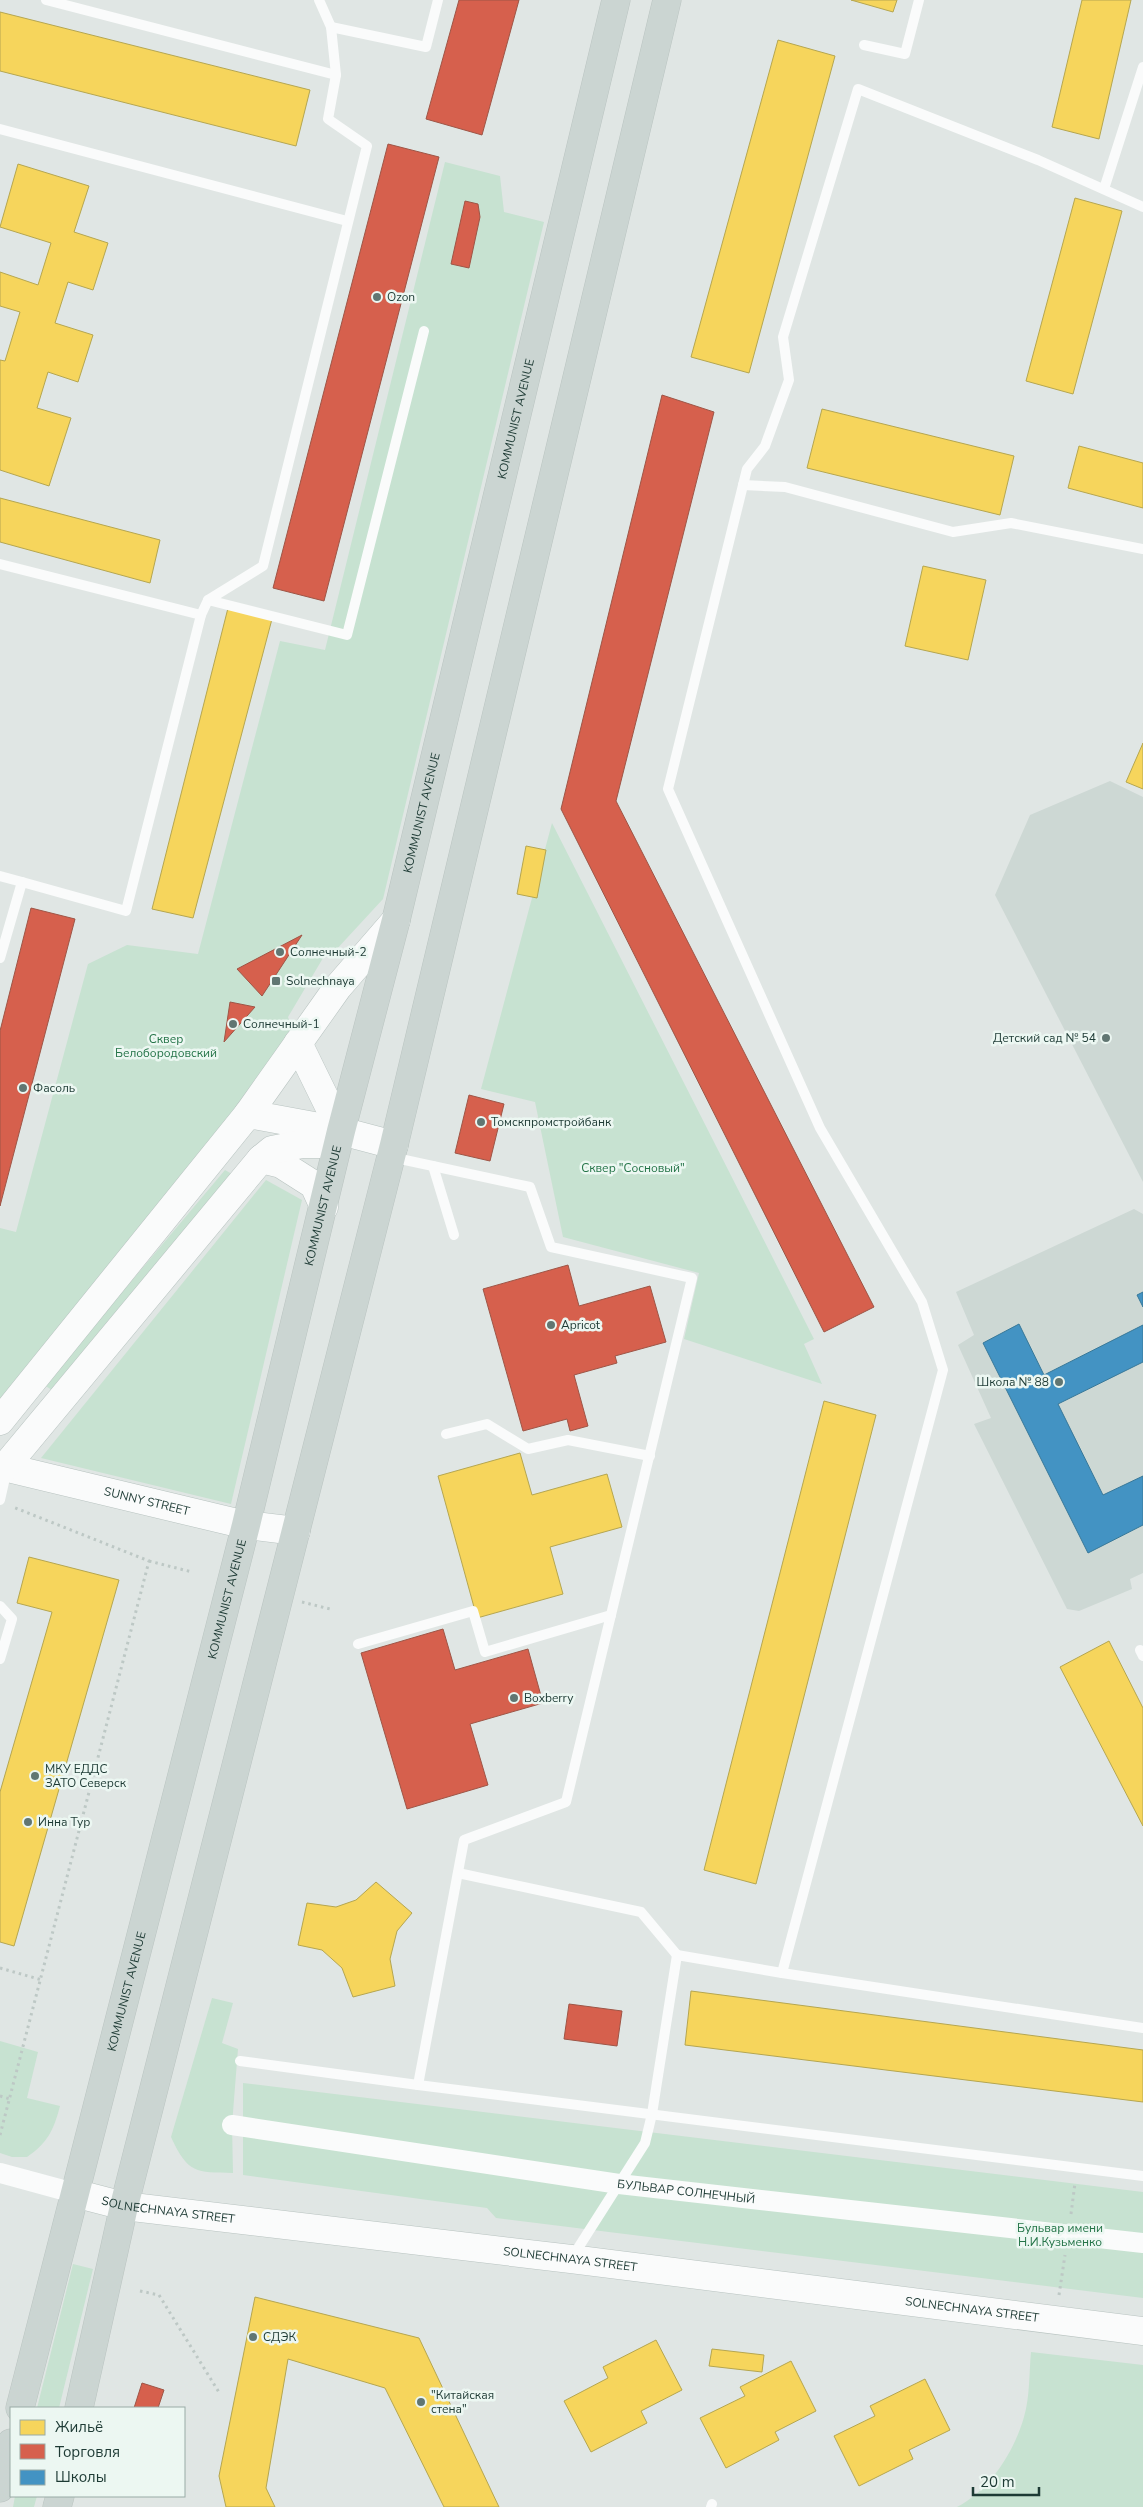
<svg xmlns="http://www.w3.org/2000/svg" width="1143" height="2507" font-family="'Nunito Sans',sans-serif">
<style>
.built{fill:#cdd8d4}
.green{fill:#c7e2d1}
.homes{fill:#f6d55c;stroke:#b5a650}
.shops{fill:#d6604d;stroke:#9e5546}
.schools{fill:#4393c3;stroke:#387898}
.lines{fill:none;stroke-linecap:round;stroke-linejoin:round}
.secondary-casing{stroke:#b8c3c0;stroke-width:29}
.primary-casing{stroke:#bac4c1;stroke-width:29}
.path{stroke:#bdc8c5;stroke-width:3;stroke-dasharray:2.5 4;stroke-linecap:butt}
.lane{stroke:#fafbfb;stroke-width:10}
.street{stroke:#fafbfb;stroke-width:20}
.secondary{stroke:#fafbfb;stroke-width:28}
.primary{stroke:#cbd5d2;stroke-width:28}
.poi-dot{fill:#617672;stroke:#ecf7f2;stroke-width:2}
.labels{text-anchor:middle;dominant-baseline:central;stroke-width:5;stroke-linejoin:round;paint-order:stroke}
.poi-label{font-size:12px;fill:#1d3a34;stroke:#ecf7f2;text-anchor:start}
.street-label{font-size:12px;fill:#1d3a34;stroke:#ecf7f2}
.park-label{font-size:12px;fill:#247448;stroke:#ecf7f2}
</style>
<rect width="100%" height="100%" fill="#e0e6e4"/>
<g class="built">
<polygon points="1110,781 1143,797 1143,1182 995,895 1030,815"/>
<polygon points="1134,1209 1143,1214 1143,1573 1130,1579 1132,1589 1079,1611 1067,1609 974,1424 991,1418 958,1345 974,1335 956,1292"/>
</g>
<g class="green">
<polygon points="445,162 500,176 504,212 544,222 383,899 335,951 326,953 288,1017 291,1026 284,1053 0,1407 0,1228 16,1232 88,964 127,945 198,954 280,641 325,650"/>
<polygon points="552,823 814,1339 804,1344 822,1384 684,1339 699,1273 563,1237 535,1102 481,1089"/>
<polygon points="225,1170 232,1174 52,1390 44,1385"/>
<polygon points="266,1180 302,1200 231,1504 41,1458"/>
<path d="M212 1998 233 2003 222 2043 238 2049 232 2125 233 2173C196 2172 188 2174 171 2137Z"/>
<path d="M0 2041 38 2052 27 2098 60 2106C54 2129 48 2143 27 2157H12L0 2153Z"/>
<polygon points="243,2083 1143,2192 1143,2298 496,2218 487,2208 243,2175"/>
<polygon points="73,2264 93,2269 59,2408 37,2408"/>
<path d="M1031 2352 1143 2365V2507H957C990 2490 1014 2452 1024 2417 1030 2397 1029 2373 1031 2352Z"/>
<polygon points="15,2496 37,2496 34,2507 13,2507"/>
</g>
<g class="homes">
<polygon points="851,0 897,0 893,12"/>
<polygon points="1082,0 1131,0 1099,139 1052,127"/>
<polygon points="0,12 310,90 296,146 0,71"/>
<polygon points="778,40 835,56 749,373 691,357"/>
<polygon points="18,164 89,186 74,232 108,243 93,290 68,282 55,323 93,335 78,382 48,372 37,408 71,418 49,486 0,470 0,360 5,361 20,312 0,306 0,272 38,285 51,243 0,227"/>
<polygon points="1075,198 1122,211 1073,394 1026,381"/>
<polygon points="822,409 1014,456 1000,515 807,468"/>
<polygon points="1079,446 1143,463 1143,508 1068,488"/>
<polygon points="0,498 160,540 150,583 0,542"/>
<polygon points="923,566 986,580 968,660 905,646"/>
<polygon points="228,608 272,619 193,918 152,909"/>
<polygon points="1143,743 1143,789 1126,782"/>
<polygon points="526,846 546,850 537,898 517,894"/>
<polygon points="824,1401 876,1415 756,1884 704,1870"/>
<polygon points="520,1453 532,1495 607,1474 622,1527 550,1547 563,1594 477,1618 438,1476"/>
<polygon points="29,1557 119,1580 14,1946 0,1942 0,1792 52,1612 17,1603"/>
<polygon points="1109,1641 1143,1708 1143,1826 1060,1667"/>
<polygon points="376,1882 412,1913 397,1931 390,1959 395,1986 353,1997 342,1968 322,1950 298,1945 307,1903 336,1907 356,1900"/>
<polygon points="691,1991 1143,2050 1143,2102 685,2045"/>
<polygon points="255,2297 419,2338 499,2507 444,2507 385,2388 288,2359 266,2488 275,2507 226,2507 219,2476"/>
<polygon points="656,2340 682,2390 641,2411 647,2423 591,2452 564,2401 608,2378 603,2367"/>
<polygon points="712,2349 764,2355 762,2372 709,2366"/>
<polygon points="791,2361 816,2411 775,2432 779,2440 726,2468 700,2418 745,2396 740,2387"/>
<polygon points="925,2379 950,2430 909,2450 913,2459 859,2486 834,2436 875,2416 870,2406"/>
</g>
<g class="shops">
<polygon points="459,0 519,0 482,135 426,119"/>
<polygon points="388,144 439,157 324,601 273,588"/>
<polygon points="465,201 478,204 480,217 469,268 451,264"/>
<polygon points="662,395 714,412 616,801 874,1307 824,1332 561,809"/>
<polygon points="31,908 75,919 0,1206 0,1031"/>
<polygon points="302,935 262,996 237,969"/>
<polygon points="230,1002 255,1007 224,1042"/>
<polygon points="469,1095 504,1104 490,1161 455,1153"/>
<polygon points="568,1265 579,1306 650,1286 666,1342 615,1356 617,1363 574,1375 588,1426 570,1431 567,1419 523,1431 483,1289"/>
<polygon points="443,1629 455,1670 528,1649 543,1703 470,1724 488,1785 407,1809 361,1653"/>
<polygon points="569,2004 622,2011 617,2046 564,2039"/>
<polygon points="142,2383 164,2390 158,2408 134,2408"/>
</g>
<g class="schools">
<polygon points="1143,1292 1143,1307 1137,1295"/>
<polygon points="1019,1324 1044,1375 1143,1325 1143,1362 1058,1404 1103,1495 1143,1476 1143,1525 1088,1553 983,1343"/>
</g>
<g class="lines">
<g class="secondary-casing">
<g id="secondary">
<polyline points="298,1043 341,1131"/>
<polyline points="248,1114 341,1131 394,1145"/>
<polyline points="261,1159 281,1164 314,1185 324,1207"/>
<polyline points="0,1421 248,1114 338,987 396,920"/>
<path id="s2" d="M0 1466 246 1525 296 1531"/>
<polyline points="5,1467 261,1159 272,1150 302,1144 320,1144 341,1131"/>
<path id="s3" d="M74 2193 124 2206 571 2259 1143 2331"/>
</g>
</g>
<g class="primary-casing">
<g id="primary">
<path id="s4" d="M20 2408 246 1525 341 1131 396 920 616 0"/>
<polyline points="79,2408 124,2206 394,1145 667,0"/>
<polyline points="0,2488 11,2443"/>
<polyline points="57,2507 60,2496"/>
</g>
</g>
<g class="path">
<polyline points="149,1561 192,1572"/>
<polyline points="302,1602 330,1609"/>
<polyline points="0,1968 42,1980"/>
<polyline points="0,2096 10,2099"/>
<polyline points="0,2135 149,1561 13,1507"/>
<polyline points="1071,2214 1075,2183"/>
<polyline points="140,2291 159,2295 220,2394"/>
<polyline points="1059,2295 1065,2255"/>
</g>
<g class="lane">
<polyline points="46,0 336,75"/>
<polyline points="331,27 426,47 438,0"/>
<polyline points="864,45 905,54 919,0"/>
<polyline points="0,129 347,221"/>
<polyline points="1104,189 1143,67"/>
<polyline points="743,485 785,487 953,532 1011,523 1143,549"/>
<polyline points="0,564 201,615"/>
<polyline points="208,600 347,635 424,331"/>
<polyline points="0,876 22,882"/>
<polyline points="0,958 22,882 126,911 201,615 208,600 263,566 367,146 328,119 336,75 331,27 319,0"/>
<polyline points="391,1157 530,1187 551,1247 692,1278 566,1802 464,1840 418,2085 1143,2176"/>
<polyline points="433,1166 454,1235"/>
<polyline points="446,1434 487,1424 528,1449 568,1440 650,1456"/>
<polyline points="0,1500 7,1469"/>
<polyline points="0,1606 12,1619 0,1659"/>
<polyline points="358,1644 473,1611 485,1652 611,1615"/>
<polyline points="1140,1650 1143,1656"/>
<polyline points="458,1873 641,1912 677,1955"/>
<polyline points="782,1973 1143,2028"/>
<polyline points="240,2061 418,2085"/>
<polyline points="573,2256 645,2143 652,2114 677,1955 782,1973 943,1370 922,1302 820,1128 668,789 747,469 765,446 789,380 783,337 858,89 1038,160 1143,207"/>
<polyline points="711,2507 712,2504"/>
</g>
<g class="street">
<path id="s1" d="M232 2125 619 2184 1143 2243"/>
<polyline points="0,2173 74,2193"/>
</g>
<use href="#secondary" class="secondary"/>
<use href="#primary" class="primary"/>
</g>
<g class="poi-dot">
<circle cx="377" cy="297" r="5"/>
<circle cx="280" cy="952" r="5"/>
<rect x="271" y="976" width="10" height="10" rx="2.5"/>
<circle cx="233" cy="1024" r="5"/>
<circle cx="1106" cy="1038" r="5"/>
<circle cx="23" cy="1088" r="5"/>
<circle cx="481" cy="1122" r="5"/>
<circle cx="551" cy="1325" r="5"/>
<circle cx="1059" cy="1382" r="5"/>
<circle cx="514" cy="1698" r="5"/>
<circle cx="35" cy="1776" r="5"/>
<circle cx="28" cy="1822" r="5"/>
<circle cx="253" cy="2337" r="5"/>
<circle cx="421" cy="2402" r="5"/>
</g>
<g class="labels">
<g class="poi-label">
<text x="387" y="297">Ozon</text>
<text x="290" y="952">Солнечный-2</text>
<text x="286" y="981">Solnechnaya</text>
<text x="243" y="1024">Солнечный-1</text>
<text x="1096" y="1038" text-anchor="end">Детский сад № 54</text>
<text x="33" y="1088">Фасоль</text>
<text x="491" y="1122">Томскпромстройбанк</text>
<text x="561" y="1325">Apricot</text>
<text x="1049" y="1382" text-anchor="end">Школа № 88</text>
<text x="524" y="1698">Boxberry</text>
<text x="45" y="1769">МКУ ЕДДС<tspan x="45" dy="14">ЗАТО Северск</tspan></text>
<text x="38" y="1822">Инна Тур</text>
<text x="263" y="2337">СДЭК</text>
<text x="431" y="2395">"Китайская<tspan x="431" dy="14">стена"</tspan></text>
</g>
<g class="street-label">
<text stroke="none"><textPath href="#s4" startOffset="2050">KOMMUNIST AVENUE</textPath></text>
<text stroke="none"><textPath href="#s4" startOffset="1645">KOMMUNIST AVENUE</textPath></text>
<text stroke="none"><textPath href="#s4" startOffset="1240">KOMMUNIST AVENUE</textPath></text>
<text stroke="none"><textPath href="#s2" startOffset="151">SUNNY STREET</textPath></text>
<text stroke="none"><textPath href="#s4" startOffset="835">KOMMUNIST AVENUE</textPath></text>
<text stroke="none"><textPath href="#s4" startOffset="430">KOMMUNIST AVENUE</textPath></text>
<text stroke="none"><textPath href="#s1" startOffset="459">БУЛЬВАР СОЛНЕЧНЫЙ</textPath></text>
<text stroke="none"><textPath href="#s3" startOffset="96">SOLNECHNAYA STREET</textPath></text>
<text stroke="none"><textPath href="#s3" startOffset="501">SOLNECHNAYA STREET</textPath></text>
<text stroke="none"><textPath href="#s3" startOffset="906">SOLNECHNAYA STREET</textPath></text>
</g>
<g class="park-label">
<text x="166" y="1039">Сквер<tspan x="166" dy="14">Белобородовский</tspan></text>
<text x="633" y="1168">Сквер "Сосновый"</text>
<text x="1060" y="2228">Бульвар имени<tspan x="1060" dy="14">Н.И.Кузьменко</tspan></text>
</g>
</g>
<rect x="10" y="2407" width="175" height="90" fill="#ecf7f2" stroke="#99aba6"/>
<rect x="20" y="2420" width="25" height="15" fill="#f6d55c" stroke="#99aba6"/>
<text x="55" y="2432" font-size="15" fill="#1d3a34">Жильё</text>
<rect x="20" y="2444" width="25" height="15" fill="#d6604d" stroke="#99aba6"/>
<text x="55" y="2457" font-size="15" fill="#1d3a34">Торговля</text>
<rect x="20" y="2470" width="25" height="15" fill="#4393c3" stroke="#99aba6"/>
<text x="55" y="2482" font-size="15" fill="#1d3a34">Школы</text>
<path d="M973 2487v8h66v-8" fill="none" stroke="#1d3a34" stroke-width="2.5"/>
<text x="980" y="2487" font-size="15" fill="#1d3a34" stroke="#ecf7f2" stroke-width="4" paint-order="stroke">20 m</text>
</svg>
